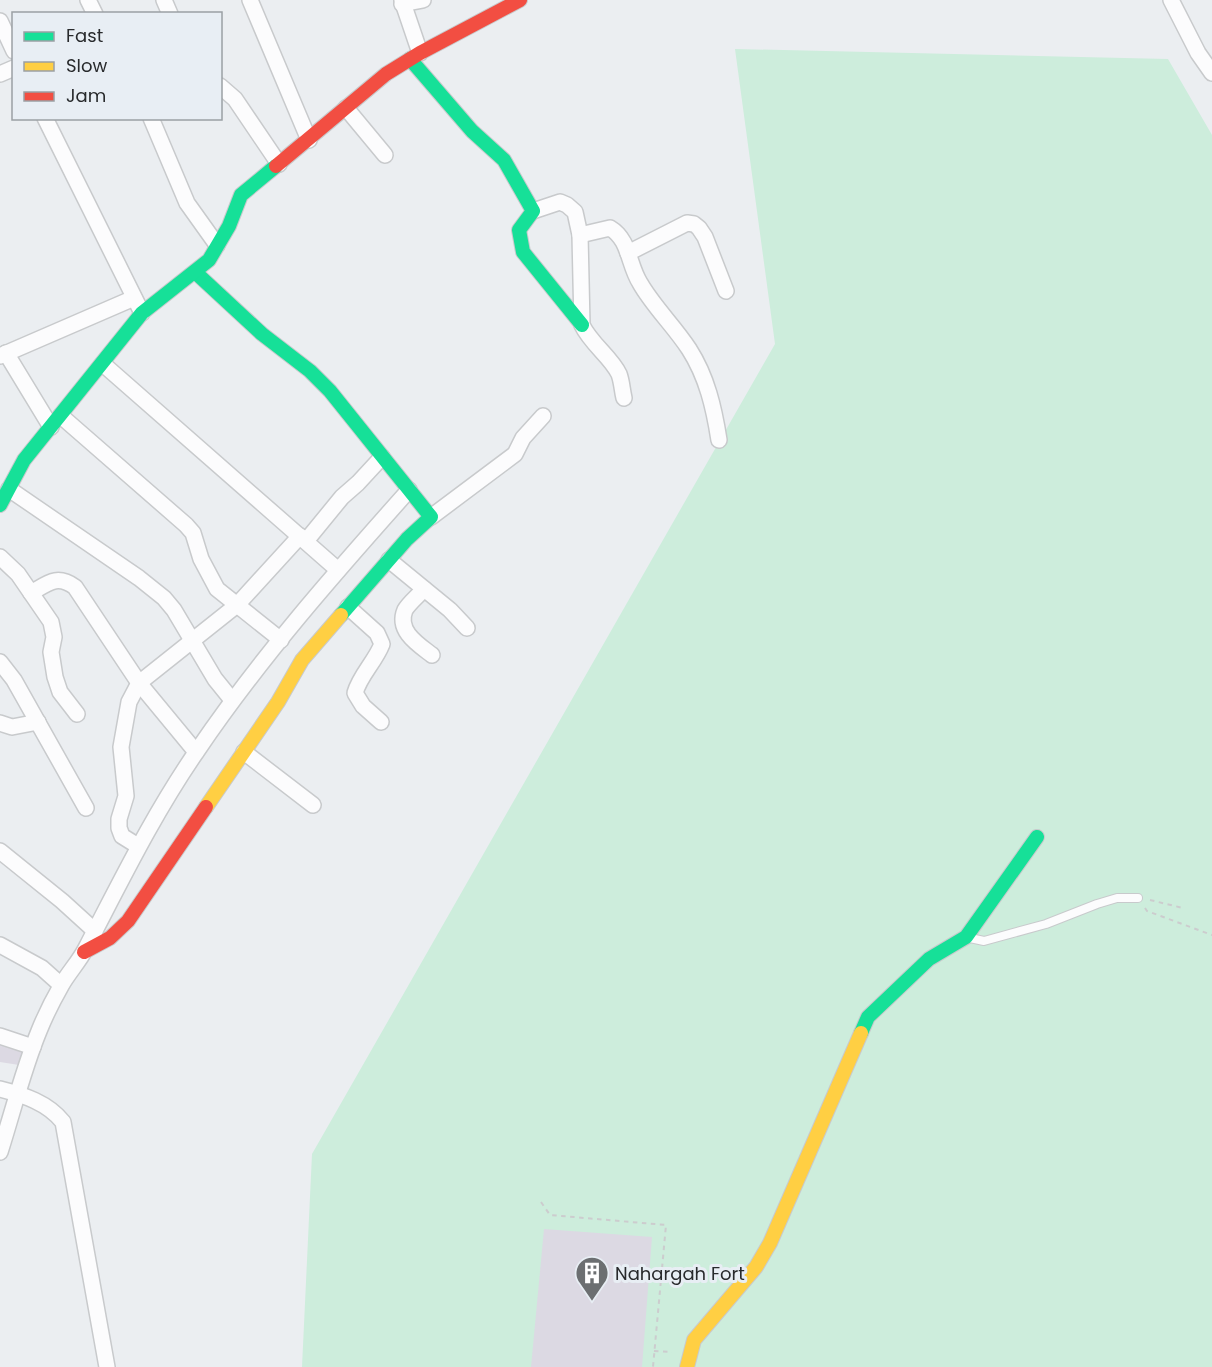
<svg xmlns="http://www.w3.org/2000/svg" width="1212" height="1367" font-family="Poppins,sans-serif">
<style>
.green{fill:#cdeddc}
.building{fill:#dcd9e3}
.lines{fill:none;stroke-linecap:round;stroke-linejoin:round}
.lane-casing{stroke:#c8cacc;stroke-width:10}
.street-casing{stroke:#c8cacc;stroke-width:18}
.fast-casing{stroke:#c8cacc;stroke-width:16}
.slow-casing{stroke:#c8cacc;stroke-width:16}
.jam-casing{stroke:#c8cacc;stroke-width:16}
.path{stroke:#ccccce;stroke-width:2;stroke-dasharray:4.5 4.5;stroke-linecap:butt}
.lane{stroke:#fcfcfd;stroke-width:8}
.street{stroke:#fcfcfd;stroke-width:15}
.fast{stroke:#16e098;stroke-width:14}
.slow{stroke:#ffcf43;stroke-width:14}
.jam{stroke:#f24e42;stroke-width:14}
.labels{text-anchor:middle;dominant-baseline:central;stroke-width:6;stroke-linejoin:round;paint-order:stroke}
.poi-label{font-size:18px;fill:#282a2c;stroke:#e8eef4;text-anchor:start}
</style>
<rect width="100%" height="100%" fill="#ebeef1"/>
<polygon class="green" points="735,49 1168,59 1212,135 1212,1367 302,1367 312,1154 775,344"/>
<g class="building">
<polygon points="0,1041 23,1048 19,1065 0,1062"/>
<polygon points="544,1229 652,1237 642,1367 531,1367"/>
</g>
<g class="lines">
<g class="lane-casing">
<polyline id="lane" points="970,938 984,941 1046,924 1097,904 1117,898 1138,898"/>
</g>
<g class="street-casing">
<g id="street">
<polyline points="88,0 95,14"/>
<polyline points="164,0 170,14"/>
<polyline points="250,0 309,140"/>
<polyline points="402,0 420,53"/>
<polyline points="1171,0 1198,53 1212,73"/>
<polyline points="402,4 423,0"/>
<polyline points="0,21 14,51"/>
<polyline points="0,74 14,68"/>
<polyline points="220,86 235,99 279,164"/>
<polyline points="346,108 385,155"/>
<polyline points="45,118 142,313"/>
<polyline points="151,118 187,203 217,245"/>
<path d="M533 211 560 202 567 205 575 212 580 235 582 325C591 344 611 357 619 374 622 382 622 390 624 398"/>
<path d="M580 235 610 228C630 240 628 264 640 283 653 306 674 326 689 349 707 377 714 408 719 440"/>
<polyline points="628,253 687,223 694,224 699,228 705,237 726,291"/>
<polyline points="6,353 51,427"/>
<polyline points="0,356 134,298"/>
<polyline points="103,364 338,570"/>
<polyline points="61,416 186,525 193,533 201,559 217,589 281,640"/>
<polyline points="9,489 139,578 164,598 174,610 215,679 232,700"/>
<polyline points="431,517 515,454 523,438 543,416"/>
<polyline points="306,541 342,497 358,483 382,457"/>
<polyline points="0,557 18,574 51,622 54,637 51,652 55,677 60,692 77,714"/>
<polyline points="389,560 450,610 467,628"/>
<path d="M424 589C419 595 409 603 405 610 396 631 419 645 432 655"/>
<path d="M31 593C48 583 57 574 75 587L139 683 196 752"/>
<path d="M348 607 377 633 382 644C375 662 360 675 355 693L363 706 381 722"/>
<polyline points="0,662 14,680 86,808"/>
<polyline points="0,723 12,727 38,722"/>
<polyline points="244,752 313,805"/>
<polyline points="138,846 122,836 119,828 119,819 126,796 121,747 129,702 139,683 237,605 300,536"/>
<polyline points="0,851 62,901 95,931"/>
<polyline points="0,945 42,968 61,985"/>
<polyline points="0,1036 33,1047"/>
<path d="M0 1089C24 1095 48 1103 63 1122L107 1367"/>
<path d="M0 1152C13 1111 23 1070 39 1031 45 1016 53 1000 61 986 68 973 79 962 86 948 121 881 154 813 197 751 260 658 335 573 409 490"/>
</g>
</g>
<g class="fast-casing">
<g id="fast">
<polyline points="410,59 472,131 504,160 533,211 519,230 523,252 582,325"/>
<polyline points="195,272 262,334 310,371 330,391 431,517 407,539 341,615"/>
<polyline points="0,505 24,460 142,313 209,260 229,226 241,195 276,166"/>
<polyline points="861,1033 868,1017 929,959 966,937 1037,837"/>
</g>
</g>
<g class="slow-casing">
<g id="slow">
<polyline points="206,807 278,702 302,660 341,615"/>
<polyline points="687,1367 694,1340 756,1267 770,1243 861,1033"/>
</g>
</g>
<g class="jam-casing">
<g id="jam">
<polyline points="276,166 386,74 420,53 520,0"/>
<polyline points="84,952 110,938 128,921 206,807"/>
</g>
</g>
<g class="path">
<polyline points="1150,900 1183,908"/>
<polyline points="1145,908 1147,911 1212,935"/>
<polyline points="541,1202 550,1215 666,1225 653,1367"/>
<polyline points="654,1351 672,1352"/>
</g>
<use href="#lane" class="lane"/>
<use href="#street" class="street"/>
<use href="#fast" class="fast"/>
<use href="#slow" class="slow"/>
<use href="#jam" class="jam"/>
</g>
<defs>
<g id="building-pin" transform="scale(1.725)"><path d="M0 17L-7.5 6A9.5 9.5 0 1 1 7.5 6Z" fill="#6c6f71" stroke="#e8eef4"/><path d="M-4-6H4V6H1V3H-1V6H-4ZM-2.5-4.3h1.7v1.8h-1.7ZM.8-4.3h1.7v1.8H.8ZM-2.5-1h1.7V.8h-1.7ZM.8-1h1.7V.8H.8Z" fill="#fff"/></g>
</defs>
<g fill-rule="evenodd">
<use href="#building-pin" x="592" y="1273"/>
</g>
<g class="labels">
<g class="poi-label">
<text x="615" y="1273">Nahargah Fort</text>
</g>
</g>
<rect x="12" y="12" width="210" height="108" fill="#e8eef4" stroke="#9ba0a4" stroke-width="1.5"/>
<rect x="24" y="32" width="30" height="9" fill="#16e098" stroke="#9ba0a4" stroke-width="1.5"/>
<text x="66" y="42" font-size="18" fill="#282a2c">Fast</text>
<rect x="24" y="62" width="30" height="9" fill="#ffcf43" stroke="#9ba0a4" stroke-width="1.5"/>
<text x="66" y="72" font-size="18" fill="#282a2c">Slow</text>
<rect x="24" y="92" width="30" height="9" fill="#f24e42" stroke="#9ba0a4" stroke-width="1.5"/>
<text x="66" y="102" font-size="18" fill="#282a2c">Jam</text>
</svg>
